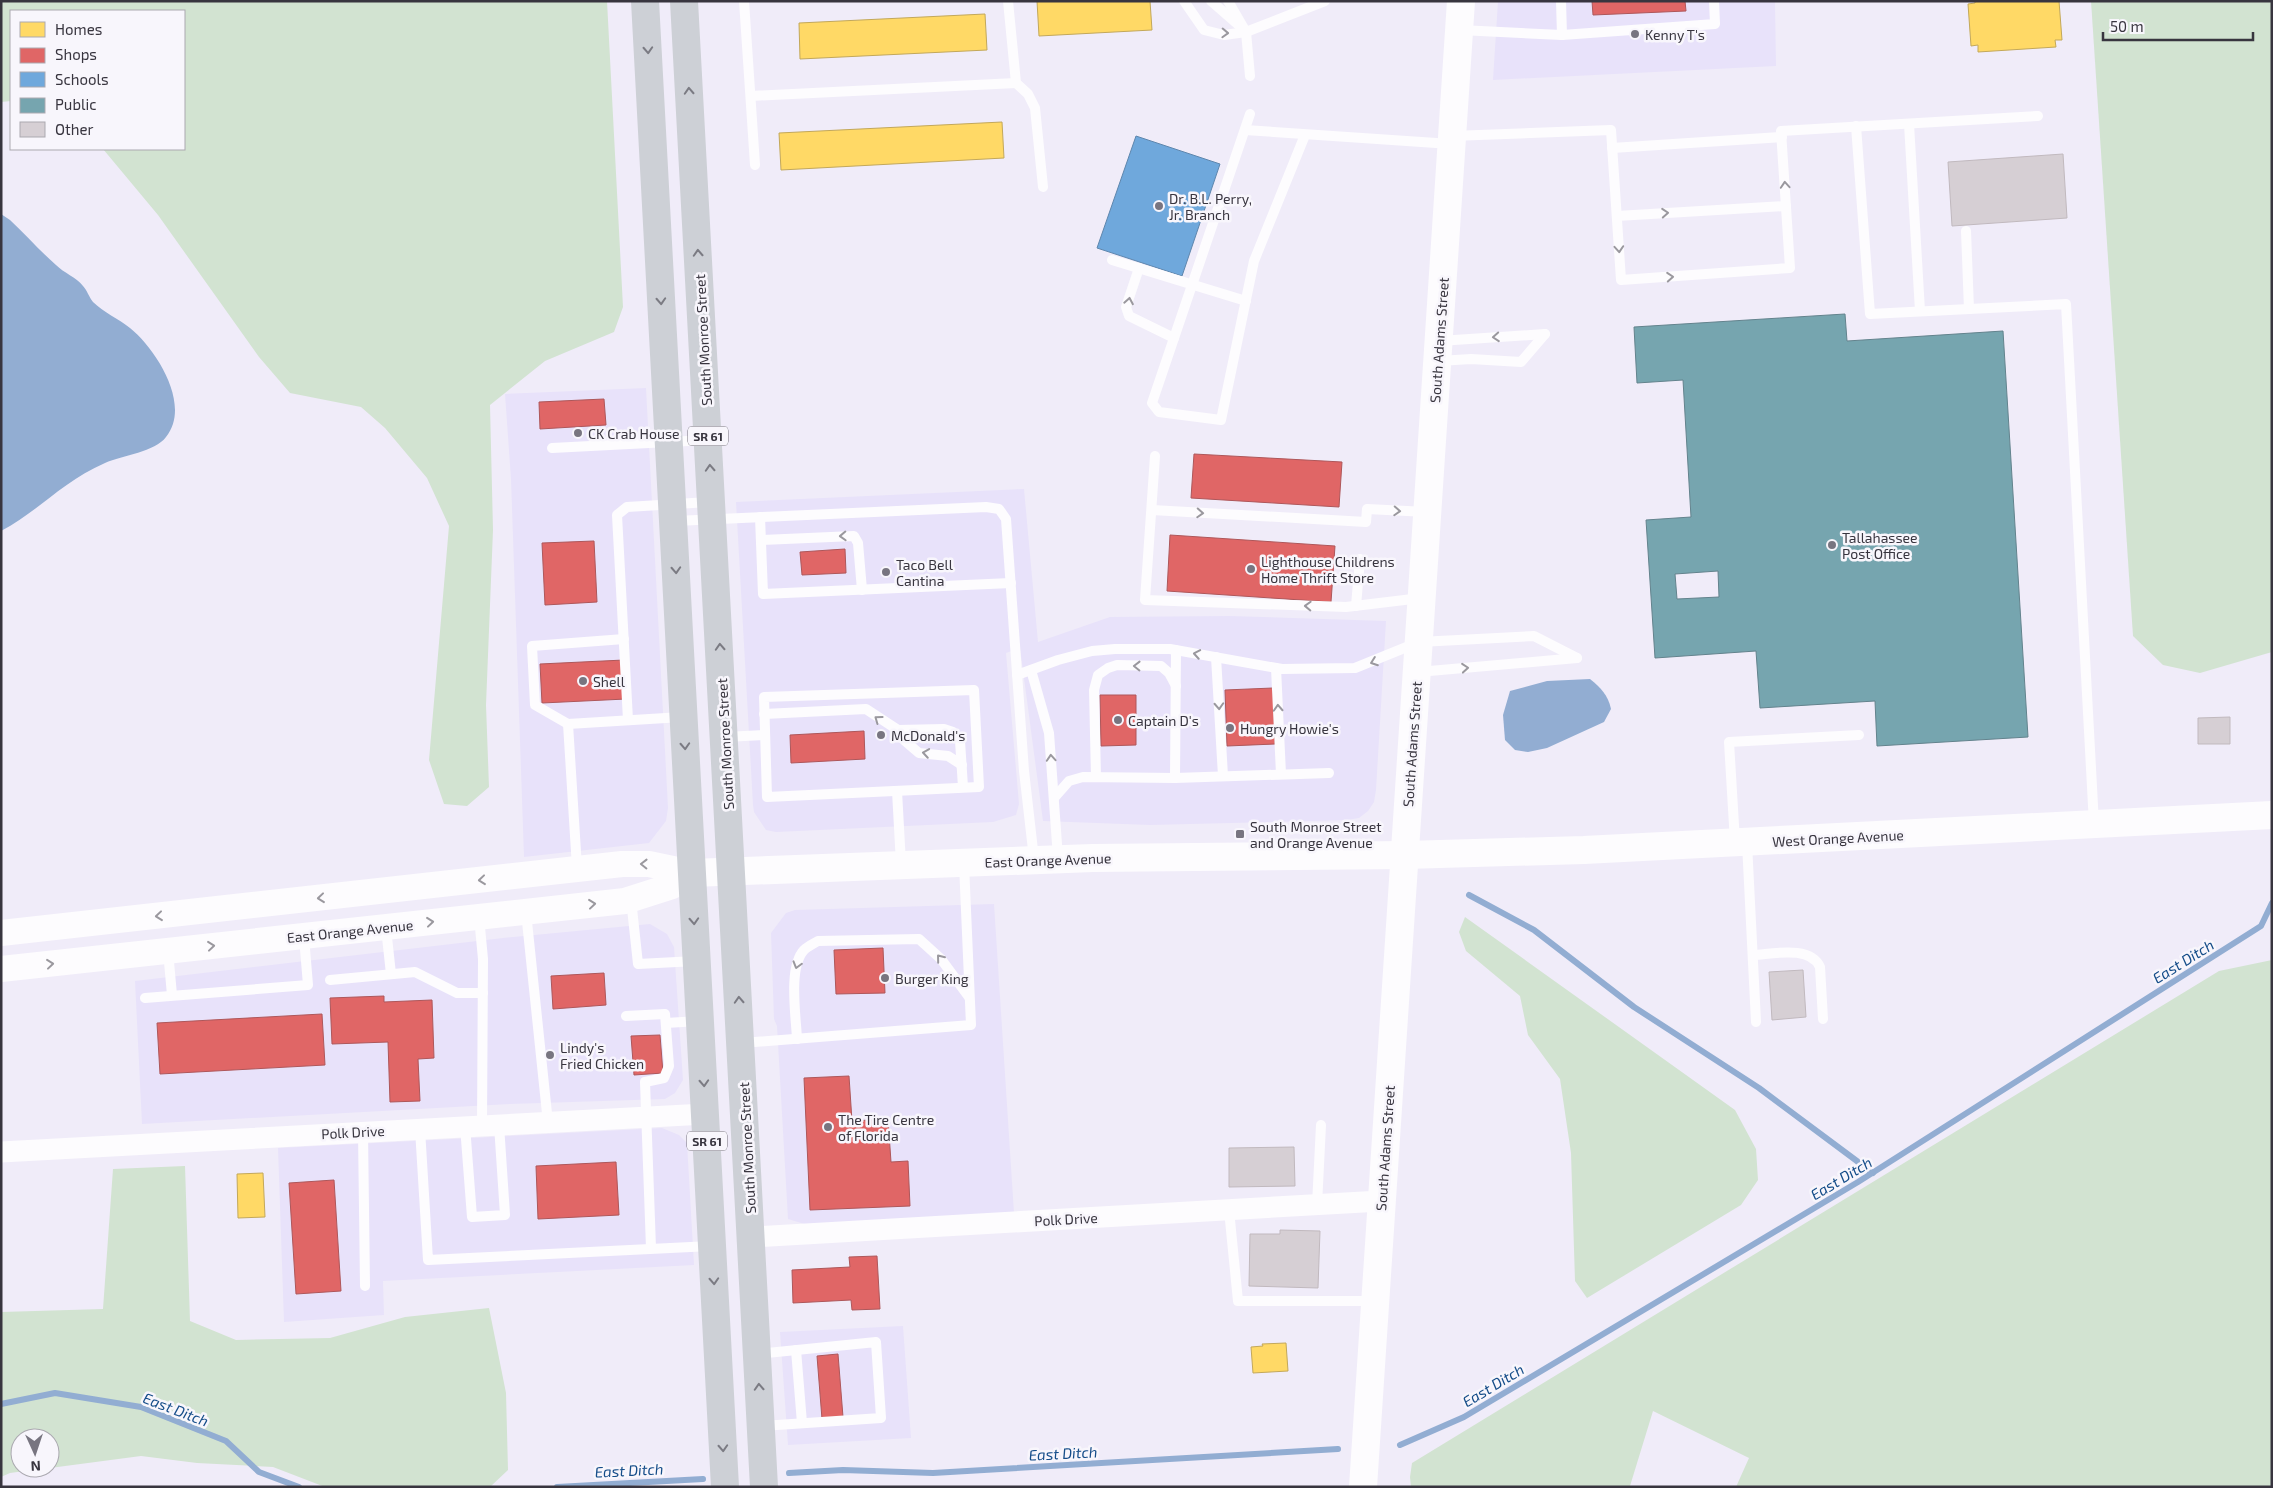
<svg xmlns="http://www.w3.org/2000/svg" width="2273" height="1488" font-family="'Exo 2',sans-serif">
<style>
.built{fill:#e8e2fa}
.green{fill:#d2e3d1}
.water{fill:#92add2}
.homes{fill:#ffd966;stroke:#c3a85a}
.shops{fill:#e06666;stroke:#ae575a}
.schools{fill:#6fa8dc;stroke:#5e86ad}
.public{fill:#76a5af;stroke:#63838d;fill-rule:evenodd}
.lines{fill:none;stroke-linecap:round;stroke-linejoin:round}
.stream{stroke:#92add2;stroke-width:6}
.building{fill:#d6cfd4;stroke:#c1b9be}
.service{stroke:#fdfcfe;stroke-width:10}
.minor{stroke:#fdfcfe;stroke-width:21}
.tertiary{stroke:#fdfcfe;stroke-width:26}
.secondary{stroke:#fdfcfe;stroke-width:28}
.primary{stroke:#cdd0d6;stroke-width:28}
.oneway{stroke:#9a989e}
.oneway2{stroke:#7b7b83}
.poi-dot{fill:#787580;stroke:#f8f6fc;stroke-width:2}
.labels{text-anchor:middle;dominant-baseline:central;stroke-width:5;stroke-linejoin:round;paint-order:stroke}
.shield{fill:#f8f6fc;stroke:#726f78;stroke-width:1}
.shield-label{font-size:12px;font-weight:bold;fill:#38353f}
.poi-label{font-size:14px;fill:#38353f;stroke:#f8f6fc;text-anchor:start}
.street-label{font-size:14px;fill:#38353f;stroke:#f8f6fc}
.water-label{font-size:15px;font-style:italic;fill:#154d89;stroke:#f8f6fc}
</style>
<rect width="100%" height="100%" fill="#f0ecf9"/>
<g class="built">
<polygon points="1498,1 1775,1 1776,66 1493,80"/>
<polygon points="646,388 668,808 666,821 649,843 524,857 511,479 505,394"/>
<polygon points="1024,489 1038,642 1110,617 1229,616 1386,621 1376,790 1374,802 1368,811 1359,818 1347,820 1150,825 1043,821 1020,648 1006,653 1019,804 1016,815 993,822 776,832 766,830 754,812 753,805 736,502"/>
<polygon points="994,904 1014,1213 811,1226 788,1219 777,1026 774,1019 771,933 786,913 795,910"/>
<polygon points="650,924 667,934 674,947 683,1080 675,1093 665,1099 510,1104 142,1124 135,981 503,938"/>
<polygon points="662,1128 679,1135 687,1143 694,1265 383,1281 384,1315 284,1322 278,1148"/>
<polygon points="903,1326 911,1438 788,1445 780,1332"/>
</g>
<g class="green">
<polygon points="1,1 607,1 623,307 614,332 545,361 490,405 493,530 486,705 489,787 467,806 444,804 429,760 449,526 427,478 385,428 361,407 290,393 259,357 158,215 103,149 184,149 184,11 11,11 11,101 1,102"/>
<polygon points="2091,1 2272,1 2272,652 2200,673 2163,665 2133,636"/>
<polygon points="1465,917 1735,1110 1756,1149 1758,1180 1741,1205 1587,1298 1575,1281 1571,1153 1560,1079 1528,1035 1520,996 1466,951 1459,932"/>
<polygon points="2272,960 2272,1487 1736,1487 1749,1458 1653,1411 1630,1486 1411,1487 1410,1477 1412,1463 2219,971"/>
<polygon points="185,1166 190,1321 236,1340 330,1338 405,1317 489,1308 506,1393 508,1470 490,1487 325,1487 273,1467 197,1463 141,1456 50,1468 50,1438 20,1438 20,1468 47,1468 10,1473 1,1477 1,1312 103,1309 113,1169"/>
</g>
<g class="water">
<path d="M1 214 10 220C26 235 40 251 56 265 64 273 76 277 83 286 87 290 89 297 93 302 103 312 119 319 130 328 156 349 192 405 166 437 155 452 123 455 105 463 63 481 39 511 1 531Z"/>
<path d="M1590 679C1601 688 1608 695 1611 709L1604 722 1547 748 1528 752 1515 750 1505 740 1503 715 1510 691 1547 681Z"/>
</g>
<g class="homes">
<polygon points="1037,1 1150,1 1152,30 1039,36"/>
<polygon points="1975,1 2059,1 2062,40 2055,40 2056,47 1978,52 1978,45 1971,46 1968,4 1975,3"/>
<polygon points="985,14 987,50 800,59 799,23"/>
<polygon points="1002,122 1004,158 781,170 779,133"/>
<polygon points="263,1173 265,1217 238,1218 237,1174"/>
<polygon points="1286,1343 1288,1371 1253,1373 1251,1347 1263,1346 1262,1344"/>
</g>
<g class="shops">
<polygon points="1592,1 1685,1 1686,11 1593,15"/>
<polygon points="604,399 606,425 540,429 539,402"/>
<polygon points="1194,454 1342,462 1339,507 1191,498"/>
<polygon points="1170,535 1335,546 1331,602 1167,591"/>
<polygon points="594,541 597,602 545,605 542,543"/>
<polygon points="845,549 846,573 802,575 800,552"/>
<polygon points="624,660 626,699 542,703 540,664"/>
<polygon points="1273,688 1275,744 1227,746 1225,690"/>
<polygon points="1100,695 1136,695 1136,745 1101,746"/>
<polygon points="864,731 865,759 791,763 790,735"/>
<polygon points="883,948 885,993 836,994 834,950"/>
<polygon points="604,973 606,1005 553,1009 551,976"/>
<polygon points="384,996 384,1002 432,1000 434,1058 418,1059 420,1101 390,1102 388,1042 332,1044 330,998"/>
<polygon points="322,1014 325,1065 160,1074 157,1023"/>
<polygon points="660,1035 663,1073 634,1075 631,1036"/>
<polygon points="849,1076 852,1121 888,1119 891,1162 908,1161 910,1206 810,1210 804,1078"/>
<polygon points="616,1162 619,1215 538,1219 536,1166"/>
<polygon points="334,1180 341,1291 296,1294 289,1183"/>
<polygon points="877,1256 880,1309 852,1310 851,1300 793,1303 792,1270 850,1267 849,1257"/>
<polygon points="838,1354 843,1417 822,1419 817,1356"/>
</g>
<polygon class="schools" points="1136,136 1220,164 1182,276 1097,248"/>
<path class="public" d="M1845 314 1847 341 2003 331 2028 737 1877 746 1875 701 1760 708 1756 651 1655 658 1646 520 1691 517 1683 380 1637 383 1634 327ZM1718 571 1719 597 1677 599 1675 574Z"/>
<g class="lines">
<g class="stream">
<polyline points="1469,895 1534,930 1634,1007 1759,1088 1873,1173"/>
<polyline points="1,1404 55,1393 141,1407 226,1441 259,1472 299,1487"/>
<polyline points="1400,1445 1464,1417 1858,1182 2261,926 2272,903"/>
<polyline points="789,1473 843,1470 933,1473 1338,1449"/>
<polyline points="557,1487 703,1479"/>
</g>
</g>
<g class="building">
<polygon points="2063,154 2067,218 1952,226 1948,162"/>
<polygon points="2230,717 2230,744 2198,744 2198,718"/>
<polygon points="1803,970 1806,1017 1772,1020 1769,972"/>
<polygon points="1294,1147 1295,1186 1229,1187 1229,1148"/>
<polygon points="1280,1230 1320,1231 1318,1288 1249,1286 1250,1234 1280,1234"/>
</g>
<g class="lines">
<g class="service">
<polyline points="744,1 755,165"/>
<polyline points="1008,1 1016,83 1028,94 1035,108 1043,187"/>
<polyline points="1184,1 1204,30 1224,35 1246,32 1325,1"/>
<polyline points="1211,1 1242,28"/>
<polyline points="1228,1 1246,32 1250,76"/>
<polyline points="1561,1 1562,35"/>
<polyline points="1460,30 1562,35 1715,24 1714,1"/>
<polyline points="751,96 1016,83"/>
<polyline points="1250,114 1152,403 1159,412 1221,420 1254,261 1305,135"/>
<polyline points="1909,124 1920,311"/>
<polyline points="1856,126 1870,314 2066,304 2094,824"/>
<polyline points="1245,130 1451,144"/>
<polyline points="1452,136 1611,130 1621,280 1790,268 1781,131 2038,116"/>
<polyline points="1612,148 1782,137"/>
<polyline points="1617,216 1786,206"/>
<polyline points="1966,231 1969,309"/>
<polyline points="1112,260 1246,301"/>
<polyline points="1139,268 1126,307 1129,316 1174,338"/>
<polyline points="1439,341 1545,334"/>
<polyline points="1439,361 1471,359 1521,362 1545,334"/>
<polyline points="552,448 707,440"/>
<polyline points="1155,456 1145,600 1346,607 1421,598"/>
<polyline points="1152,510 1366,522 1367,509 1427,512"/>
<polyline points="760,517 763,594 1011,583"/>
<polyline points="675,521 986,507 999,509 1006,519 1024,771 1034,859"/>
<polyline points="761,540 854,536 858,543 862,590"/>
<polyline points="1356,606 1360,559"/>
<polyline points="624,639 532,646 535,705 568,724 682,717"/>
<polyline points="1216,657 1223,776"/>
<polyline points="1276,668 1281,774"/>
<polyline points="1031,670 1049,733 1058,858"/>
<polyline points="1418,672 1577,658"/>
<polyline points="1017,675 1058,660 1092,651 1115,649 1170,649 1282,669 1355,668 1419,642 1534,636 1577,658"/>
<polygon points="974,690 979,787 767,797 764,697"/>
<polyline points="764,714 866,709 898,730 944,729 953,732 960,741 963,787"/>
<polyline points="628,720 617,515 627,507 709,502"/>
<polyline points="568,724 577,868"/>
<polyline points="898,730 905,741 919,753 948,756 962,765"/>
<polyline points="725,737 765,735"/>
<polyline points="1096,777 1094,690 1098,675 1108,668 1117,665 1161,666 1169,673 1176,686"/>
<polyline points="1175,778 1176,650"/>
<polyline points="897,791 901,864"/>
<polyline points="1054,798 1069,781 1083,777 1175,778 1329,773"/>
<polyline points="1735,842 1729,742 1859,735"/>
<polyline points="1747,843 1756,1022"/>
<polyline points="631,899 638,964 696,961"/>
<polyline points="526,912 548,1123"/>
<polyline points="479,917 483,959 482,1125"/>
<polyline points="386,928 391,974"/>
<polyline points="168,951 172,995"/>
<path d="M1753 955C1773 954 1810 945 1820 967L1823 1019"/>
<polyline points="330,980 415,972 457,993 483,993"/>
<polyline points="145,998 308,985 304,937"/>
<polyline points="626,1016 665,1014 669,1066 664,1078 645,1082 651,1248"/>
<polyline points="666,1023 699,1021"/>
<path d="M797 1039C796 1016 788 967 804 950 808 946 813 944 818 941L919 939 941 959 969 997"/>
<polyline points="742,1043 971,1025 964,864"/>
<polyline points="465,1126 472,1217 505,1215 499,1125"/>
<polyline points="420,1129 428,1260 711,1246"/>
<polyline points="363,1132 365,1286"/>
<polyline points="1317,1205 1321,1125"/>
<polyline points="1229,1210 1238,1301 1373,1301"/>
<polyline points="796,1350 802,1423"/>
<polyline points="757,1354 876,1342 881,1418 762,1426"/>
</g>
<g class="minor">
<polyline points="1,1152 705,1114"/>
<polyline points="752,1237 1381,1201"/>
</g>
<g class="tertiary">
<polyline points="1,933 622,864 649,864 692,873"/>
<polyline points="1,969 625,901 672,886 692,873"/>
</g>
<g class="secondary">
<polyline points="692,873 1093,858 1405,855 1584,850 2272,815"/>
<polyline points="1363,1487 1461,1"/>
</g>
<g class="primary">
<polyline points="645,1 725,1487"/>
<polyline points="684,1 764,1487"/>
</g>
</g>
<defs><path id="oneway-chevron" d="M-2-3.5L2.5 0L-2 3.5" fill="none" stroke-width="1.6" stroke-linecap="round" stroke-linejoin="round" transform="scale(1.25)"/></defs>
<g class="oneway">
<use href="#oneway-chevron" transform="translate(1225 33) rotate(2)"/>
<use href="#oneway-chevron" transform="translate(1785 185) rotate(-94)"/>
<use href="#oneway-chevron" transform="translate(1665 213) rotate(-4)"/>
<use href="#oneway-chevron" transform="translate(1619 249) rotate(86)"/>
<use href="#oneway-chevron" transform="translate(1670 277) rotate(-4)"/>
<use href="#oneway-chevron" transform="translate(1129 301) rotate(-80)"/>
<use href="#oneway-chevron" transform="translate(1496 337) rotate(176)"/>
<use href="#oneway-chevron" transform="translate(1397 511) rotate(3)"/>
<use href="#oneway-chevron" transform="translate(1200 513) rotate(3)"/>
<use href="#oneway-chevron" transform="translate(843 536) rotate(178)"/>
<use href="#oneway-chevron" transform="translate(1308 606) rotate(-178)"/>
<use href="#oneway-chevron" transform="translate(1197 654) rotate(-170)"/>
<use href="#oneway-chevron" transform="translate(1374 662) rotate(160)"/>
<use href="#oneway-chevron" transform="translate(1137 666) rotate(-179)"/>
<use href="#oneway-chevron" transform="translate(1465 668) rotate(-5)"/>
<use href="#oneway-chevron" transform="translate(1219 706) rotate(87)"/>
<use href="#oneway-chevron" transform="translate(1278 708) rotate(-93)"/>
<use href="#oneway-chevron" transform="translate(878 719) rotate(-144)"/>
<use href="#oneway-chevron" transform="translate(926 753) rotate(-171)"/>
<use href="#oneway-chevron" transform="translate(1051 758) rotate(-94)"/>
<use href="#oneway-chevron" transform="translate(644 864) rotate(-179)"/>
<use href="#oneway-chevron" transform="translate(482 880) rotate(174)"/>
<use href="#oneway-chevron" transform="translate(321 898) rotate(174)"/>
<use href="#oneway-chevron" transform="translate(592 904) rotate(-6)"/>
<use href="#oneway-chevron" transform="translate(159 916) rotate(174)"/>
<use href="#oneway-chevron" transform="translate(430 922) rotate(-6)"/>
<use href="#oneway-chevron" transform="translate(211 946) rotate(-6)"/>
<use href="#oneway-chevron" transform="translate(940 958) rotate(-129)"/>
<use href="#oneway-chevron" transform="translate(50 964) rotate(-6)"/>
<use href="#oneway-chevron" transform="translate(797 965) rotate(106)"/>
</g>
<g class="oneway2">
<use href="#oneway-chevron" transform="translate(648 50) rotate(87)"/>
<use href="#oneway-chevron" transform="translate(689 91) rotate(-93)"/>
<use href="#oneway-chevron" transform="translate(698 253) rotate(-93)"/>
<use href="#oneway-chevron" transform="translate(661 301) rotate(87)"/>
<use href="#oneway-chevron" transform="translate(710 468) rotate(-93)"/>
<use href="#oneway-chevron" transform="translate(676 570) rotate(87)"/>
<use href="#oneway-chevron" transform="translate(720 647) rotate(-93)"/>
<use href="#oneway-chevron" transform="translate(685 746) rotate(87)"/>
<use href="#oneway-chevron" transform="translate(694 921) rotate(87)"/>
<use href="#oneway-chevron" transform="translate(739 1000) rotate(-93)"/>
<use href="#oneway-chevron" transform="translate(704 1083) rotate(87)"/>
<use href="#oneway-chevron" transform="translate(714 1281) rotate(87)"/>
<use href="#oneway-chevron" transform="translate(759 1387) rotate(-93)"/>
<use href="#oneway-chevron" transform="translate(723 1448) rotate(87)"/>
</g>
<g class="poi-dot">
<circle cx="1635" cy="34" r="5"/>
<circle cx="1159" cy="206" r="5"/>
<circle cx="578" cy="433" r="5"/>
<circle cx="1832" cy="545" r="5"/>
<circle cx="1251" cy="569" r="5"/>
<circle cx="886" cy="572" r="5"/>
<circle cx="583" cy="681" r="5"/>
<circle cx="1118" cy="720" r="5"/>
<circle cx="1230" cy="728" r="5"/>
<circle cx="881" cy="735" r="5"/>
<rect x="1235" y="829" width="10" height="10" rx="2.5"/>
<circle cx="885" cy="978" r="5"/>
<circle cx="550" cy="1055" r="5"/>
<circle cx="828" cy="1127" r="5"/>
</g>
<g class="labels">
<g class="shield">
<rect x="688" y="426.5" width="40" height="19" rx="4"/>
<rect x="687" y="1131.5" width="40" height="19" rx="4"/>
</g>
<g class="shield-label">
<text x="708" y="436">SR 61</text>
<text x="707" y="1141">SR 61</text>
</g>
<g class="poi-label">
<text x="1645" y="34">Kenny T's</text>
<text x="1169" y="198">Dr. B.L. Perry,<tspan x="1169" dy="16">Jr. Branch</tspan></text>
<text x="588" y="433">CK Crab House</text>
<text x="1842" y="537">Tallahassee<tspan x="1842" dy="16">Post Office</tspan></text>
<text x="1261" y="561">Lighthouse Childrens<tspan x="1261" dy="16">Home Thrift Store</tspan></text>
<text x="896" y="564">Taco Bell<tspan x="896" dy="16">Cantina</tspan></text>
<text x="593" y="681">Shell</text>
<text x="1128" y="720">Captain D's</text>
<text x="1240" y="728">Hungry Howie's</text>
<text x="891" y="735">McDonald's</text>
<text x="1250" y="826">South Monroe Street<tspan x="1250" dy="16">and Orange Avenue</tspan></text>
<text x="895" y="978">Burger King</text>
<text x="560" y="1047">Lindy's<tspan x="560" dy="16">Fried Chicken</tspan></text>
<text x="838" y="1119">The Tire Centre<tspan x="838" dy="16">of Florida</tspan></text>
</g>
<g class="street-label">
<text transform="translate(703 340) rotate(-93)">South Monroe Street</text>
<text transform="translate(1439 340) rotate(-86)">South Adams Street</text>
<text transform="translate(725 744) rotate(-93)">South Monroe Street</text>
<text transform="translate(1412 744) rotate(-86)">South Adams Street</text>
<text transform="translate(1838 838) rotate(-3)">West Orange Avenue</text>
<text transform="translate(1048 860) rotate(-2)">East Orange Avenue</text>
<text transform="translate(350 931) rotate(-6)">East Orange Avenue</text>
<text transform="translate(353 1132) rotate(-3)">Polk Drive</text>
<text transform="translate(747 1148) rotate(-93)">South Monroe Street</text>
<text transform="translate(1385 1148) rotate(-86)">South Adams Street</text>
<text transform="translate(1066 1219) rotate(-3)">Polk Drive</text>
</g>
<g class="water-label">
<text transform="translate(2183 961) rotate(-32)">East Ditch</text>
<text transform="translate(1841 1178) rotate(-31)">East Ditch</text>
<text transform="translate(1493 1385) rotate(-31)">East Ditch</text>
<text transform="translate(176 1409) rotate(21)">East Ditch</text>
<text transform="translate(1063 1453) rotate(-3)">East Ditch</text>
<text transform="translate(629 1470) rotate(-3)">East Ditch</text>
</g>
</g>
<rect width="2273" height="1488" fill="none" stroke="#38353f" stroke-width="5"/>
<rect x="10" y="10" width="175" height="140" fill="#f8f6fc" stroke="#aba9b0"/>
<rect x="20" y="22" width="25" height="15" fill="#ffd966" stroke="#aba9b0"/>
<text x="55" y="35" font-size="15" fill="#38353f">Homes</text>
<rect x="20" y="48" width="25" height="15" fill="#e06666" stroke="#aba9b0"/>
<text x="55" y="60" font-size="15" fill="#38353f">Shops</text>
<rect x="20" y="72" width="25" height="15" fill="#6fa8dc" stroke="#aba9b0"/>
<text x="55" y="85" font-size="15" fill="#38353f">Schools</text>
<rect x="20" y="98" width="25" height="15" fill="#76a5af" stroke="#aba9b0"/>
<text x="55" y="110" font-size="15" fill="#38353f">Public</text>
<rect x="20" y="122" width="25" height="15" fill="#d6cfd4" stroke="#aba9b0"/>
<text x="55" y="135" font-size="15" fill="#38353f">Other</text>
<g transform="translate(35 1453) rotate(177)"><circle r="24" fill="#f8f6fc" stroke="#aba9b0"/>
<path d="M0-4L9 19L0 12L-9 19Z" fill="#787580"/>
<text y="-8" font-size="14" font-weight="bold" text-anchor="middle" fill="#38353f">N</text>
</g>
<path d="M2103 32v8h150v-8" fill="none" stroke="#38353f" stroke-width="2.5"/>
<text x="2110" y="32" font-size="15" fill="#38353f" stroke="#f8f6fc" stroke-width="4" paint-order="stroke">50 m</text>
</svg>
